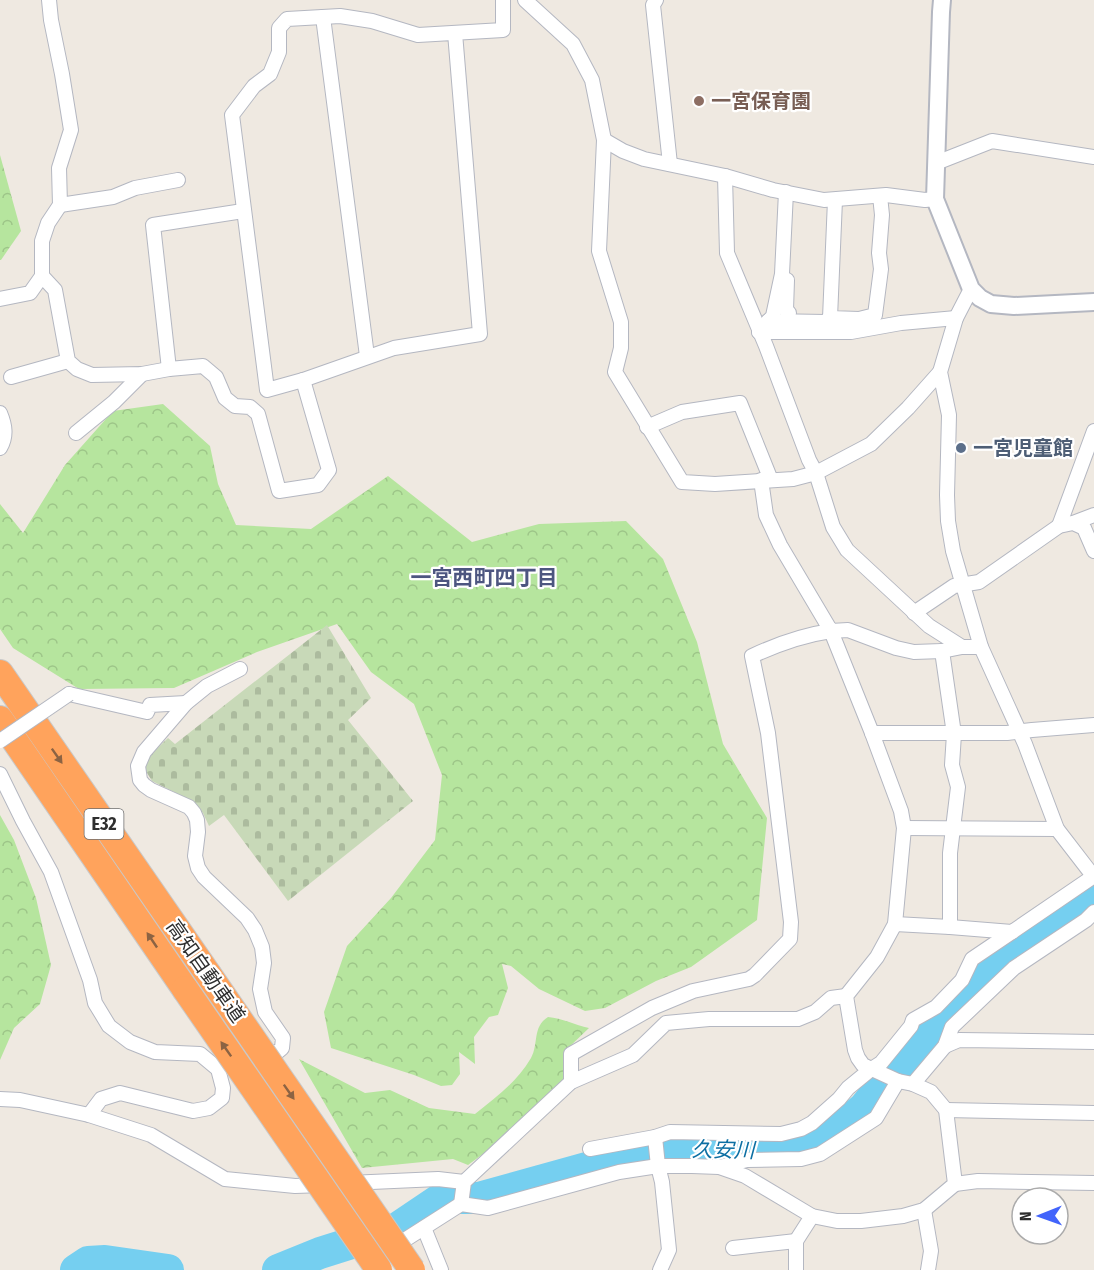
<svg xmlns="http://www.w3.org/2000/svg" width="1094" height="1270" font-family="'Fira Sans Condensed','Noto Sans JP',sans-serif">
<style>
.forest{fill:url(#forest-crowns)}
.cemetery{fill:url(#cemetery-stones)}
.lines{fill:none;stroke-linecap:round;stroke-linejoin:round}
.river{stroke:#75cff0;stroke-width:32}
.minor-casing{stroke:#b4b7c1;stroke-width:16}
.tertiary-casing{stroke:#b4b7c1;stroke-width:20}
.motorway-casing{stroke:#c9c9c9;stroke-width:28}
.minor{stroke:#fff;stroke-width:14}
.tertiary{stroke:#fff;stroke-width:16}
.motorway{stroke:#ffa35c;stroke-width:26}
.minor-bridge-casing{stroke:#b4b7c1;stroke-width:16;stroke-linecap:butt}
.motorway-bridge-casing{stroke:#c9c9c9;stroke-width:28;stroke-linecap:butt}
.minor-bridge{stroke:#fff;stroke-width:14}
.motorway-bridge{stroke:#ffa35c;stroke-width:26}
.oneway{fill:#8c6343}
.education-dot{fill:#8d6e63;stroke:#fff;stroke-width:2}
.service-dot{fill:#5c6f8a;stroke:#fff;stroke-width:2}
.labels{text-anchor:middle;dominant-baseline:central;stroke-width:4.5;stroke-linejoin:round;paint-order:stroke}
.shield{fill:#fff;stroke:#6d6d6d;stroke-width:1.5}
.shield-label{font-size:18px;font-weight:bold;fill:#2e2e2e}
.education-label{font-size:20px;font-weight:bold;fill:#785e54;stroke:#fff;text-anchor:start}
.service-label{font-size:20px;font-weight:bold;fill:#4e5e75;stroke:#fff;text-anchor:start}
.street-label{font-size:20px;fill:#2e2e2e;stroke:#fff}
.neighbourhood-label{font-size:21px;font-weight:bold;fill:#4d5680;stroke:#fff}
.water-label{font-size:21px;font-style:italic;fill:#0d6fa3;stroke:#fff}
</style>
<defs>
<pattern id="forest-crowns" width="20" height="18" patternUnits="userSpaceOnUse" patternTransform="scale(1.5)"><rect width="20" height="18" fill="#b6e59e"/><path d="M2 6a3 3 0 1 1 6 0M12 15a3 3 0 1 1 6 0" fill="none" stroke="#9dc588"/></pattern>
<pattern id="cemetery-stones" width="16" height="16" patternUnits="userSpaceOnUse" patternTransform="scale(1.5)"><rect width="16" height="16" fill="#c8d9b8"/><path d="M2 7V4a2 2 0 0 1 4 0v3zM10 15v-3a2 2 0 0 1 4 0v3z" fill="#acbb9e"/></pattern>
</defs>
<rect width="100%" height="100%" fill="#efe9e1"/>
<g class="forest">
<polygon points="0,155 21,231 1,260 0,260"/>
<polygon points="163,404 210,446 218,484 236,525 311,529 388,476 472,542 539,524 626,521 663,559 697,642 723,744 767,818 757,920 691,967 656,981 605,1008 585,1011 539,989 511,966 502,964 508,988 498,1015 489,1017 474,1037 475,1064 459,1052 460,1074 452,1085 441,1086 414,1075 331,1048 324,1012 347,946 391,898 435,840 442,775 414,704 371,672 337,624 257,652 174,688 79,689 13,648 0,629 0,504 23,533 65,465 113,411"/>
<polygon points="0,815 14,840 36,898 51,965 40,1004 14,1028 0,1060"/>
<path d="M548 1017C562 1018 575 1025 589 1028L565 1051V1081L487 1151 468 1165 453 1159 362 1168 299 1059 365 1093 390 1090 429 1108 475 1114C497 1096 516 1083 531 1058 539 1044 532 1027 548 1017Z"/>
</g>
<polygon class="cemetery" points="327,625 371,698 348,720 413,801 288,901 224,815 209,826 203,813 192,801 152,781 144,768 147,758 168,738 175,744"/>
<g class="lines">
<g class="river">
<polyline points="76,1270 88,1262 105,1261 168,1270"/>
<polyline points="278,1270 320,1253 396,1229 442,1198 479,1198 641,1153 681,1149 781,1151 811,1145 836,1132 864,1108 927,1031 1018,950 1086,902 1094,895"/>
</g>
<g class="minor-casing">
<g id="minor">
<polyline points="525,0 573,44 592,80 604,140 599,251 621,322 621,348 615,372 682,482 715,484 793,479 816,473 871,444 908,408 940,372"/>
<polyline points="656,0 653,5 670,164"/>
<polyline points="323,17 367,356"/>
<polyline points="455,33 480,334 394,348 303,380 267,390 232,115 254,86 270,74 279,52 279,28 287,19 340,16 372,21 418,35 503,30 503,0"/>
<polyline points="604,140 623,151 644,159 725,176 773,190 824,200 886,195 925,200 935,199"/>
<polyline points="936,163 992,141 1094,157"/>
<polyline points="725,176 727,253 766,346 809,460 816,473 833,527 847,550 929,626 962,647 981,647"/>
<polyline points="835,200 830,318 859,319 875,315 881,269 879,253 882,215 880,196"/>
<polyline points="60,205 113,197 135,188 178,180"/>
<polyline points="42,276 55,290 68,361 77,369 92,375 142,374 169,369 203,366 216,377 225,398 235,406 250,407 258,414 279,491 318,485 329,470 303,380"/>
<polyline points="787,280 786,310 789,313"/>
<polyline points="971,289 956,318 940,372 949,415 947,495 948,521 953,551 981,647 1025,744 1057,829 1094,877"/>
<polyline points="0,299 30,293 42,276 42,241 48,223 60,205 59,168 71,130 62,74 51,20 49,0"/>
<polyline points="768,321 825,322 830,318"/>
<polyline points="759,332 851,332 901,323 956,318"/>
<polyline points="759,332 773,316 782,274 786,192"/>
<polyline points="169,369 153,225 243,211"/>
<polyline points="11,377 68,361"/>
<path d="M0 413C5 425 7 436 0 448"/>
<polyline points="647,427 682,412 740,403 771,480"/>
<polyline points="76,433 114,402 142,374"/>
<polyline points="761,480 766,515 780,545 831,631 848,630 896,648 914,652 942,651 962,647"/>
<polyline points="1073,523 1094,515"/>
<polyline points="1059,526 1094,431"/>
<polyline points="914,613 954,586 979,582 1059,526 1073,523 1084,528 1094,551"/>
<polyline points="942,651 954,734 952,765 958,787 950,853 950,927"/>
<polyline points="240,669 207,686 186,703 144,752 138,766 140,780 144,785 151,790 189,807 194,813 197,820 198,832 195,856 198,868 204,877 247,918 255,930 262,947 264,963 260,989 265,1012 283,1038 282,1048 264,1063"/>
<polyline points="69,694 147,712 150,705 186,703"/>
<polyline points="872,733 1007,733 1032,730 1094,725"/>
<polyline points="0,774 23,821 51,872 90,980 95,1003 109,1026 130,1042 155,1052 200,1054 218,1069 223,1088 222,1098 209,1108 193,1111 120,1093 101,1099 89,1115"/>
<polyline points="904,828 1057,829"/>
<polyline points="895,924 950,927 1012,932 1094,876"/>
<polyline points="945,1046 959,1040 1094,1042"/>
<polyline points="913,1084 945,1046 952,1027 1014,968 1086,920 1094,912"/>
<polyline points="0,1099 20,1100 89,1115 151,1135 225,1179 295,1186 324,1185"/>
<polyline points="946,1110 1094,1113"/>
<polyline points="655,1137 658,1166 662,1182 669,1250 660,1270"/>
<polyline points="590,1149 655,1137 670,1132 781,1134 801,1129 812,1123 839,1099 848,1088 870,1070 881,1063 911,1026 913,1020 936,1007 962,980 972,959 1012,932"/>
<polyline points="720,1167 747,1160 801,1159 820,1154 876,1118 898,1081"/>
<polyline points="349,1183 438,1179 464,1182"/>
<polyline points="955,1184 978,1181 1094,1183"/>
<polyline points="461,1204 464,1182 571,1082 633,1055 666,1023 709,1019 798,1019 815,1012 831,998 846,996"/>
<polyline points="924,1210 931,1251 928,1270"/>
<polyline points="424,1228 441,1270"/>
<polyline points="733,1248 796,1241"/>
<path d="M395 1252 403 1241 461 1204 488 1208 619 1172 658 1166H692L719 1167 745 1176 812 1216 837 1221H861L903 1216 924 1210 955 1184 946 1110 931 1092 913 1084 898 1081 863 1065 858 1058 855 1050 846 996 877 957 895 924 904 828 901 811 872 733 831 631C803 635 778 644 752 656L768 733 791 922 790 939 755 975 749 979 693 991 652 1008 571 1054V1082"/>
<polyline points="796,1270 796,1241 812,1216"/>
</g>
</g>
<g class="tertiary-casing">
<polyline id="tertiary" points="942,0 941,12 935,199 971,289 980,298 991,304 1014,306 1094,302"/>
</g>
<g class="motorway-casing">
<g id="motorway">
<polyline points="0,673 208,974"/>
<polyline points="0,719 185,989"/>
</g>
</g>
<use href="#minor" class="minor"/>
<use href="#tertiary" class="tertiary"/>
<use href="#motorway" class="motorway"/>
<g class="minor-bridge-casing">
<polyline id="minor-bridge" points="0,741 69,694"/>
</g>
<g class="motorway-bridge-casing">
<g id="motorway-bridge">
<polyline points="208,974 412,1270"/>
<polyline points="185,989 379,1270"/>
</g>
</g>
<use href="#minor-bridge" class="minor-bridge"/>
<use href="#motorway-bridge" class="motorway-bridge"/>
</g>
<defs><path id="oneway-solid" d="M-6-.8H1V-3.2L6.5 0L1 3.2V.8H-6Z" transform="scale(1.5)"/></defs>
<g class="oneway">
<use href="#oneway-solid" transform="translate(57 756) rotate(55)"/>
<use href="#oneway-solid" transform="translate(152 940) rotate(-124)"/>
<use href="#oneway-solid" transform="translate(226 1049) rotate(-125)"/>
<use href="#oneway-solid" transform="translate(289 1092) rotate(55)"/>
</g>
<circle class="education-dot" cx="699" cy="101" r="6"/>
<circle class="service-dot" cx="961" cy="448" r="6"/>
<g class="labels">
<rect class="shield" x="84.5" y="809" width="39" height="30" rx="4.5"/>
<g class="shield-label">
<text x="104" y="824">E32</text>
</g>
<g class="education-label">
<text x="711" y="101">一宮保育園</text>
</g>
<g class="service-label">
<text x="973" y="448">一宮児童館</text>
</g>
<g class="street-label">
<text transform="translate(206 971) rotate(55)">高知自動車道</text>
</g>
<g class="neighbourhood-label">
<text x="484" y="578">一宮西町四丁目</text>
</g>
<g class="water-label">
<text transform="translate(723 1150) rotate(1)">久安川</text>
</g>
</g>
<g transform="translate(1040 1216) rotate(269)"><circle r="28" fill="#ffffff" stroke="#ababab" stroke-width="1.5"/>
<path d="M0-4.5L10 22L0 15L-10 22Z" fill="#4264fb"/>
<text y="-9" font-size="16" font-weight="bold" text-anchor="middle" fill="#2e2e2e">N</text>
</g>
</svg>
